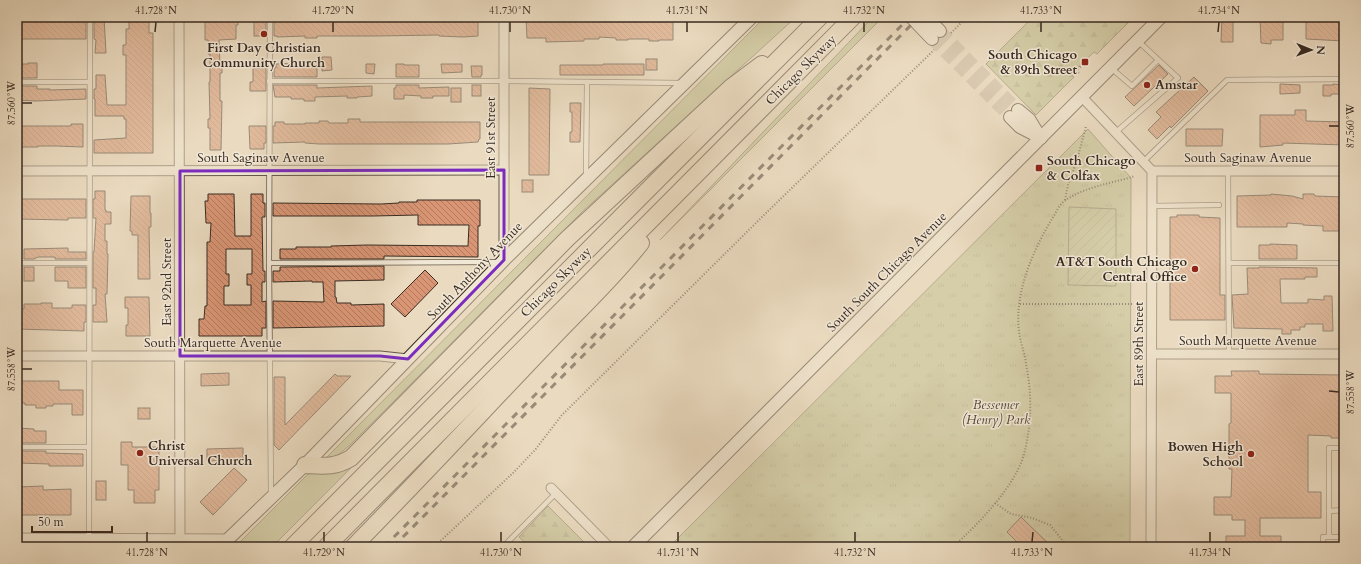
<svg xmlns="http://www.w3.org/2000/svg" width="1361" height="564" font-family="Cardo,serif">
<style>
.grass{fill:#bdbe8e;stroke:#7b7458}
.forest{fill:url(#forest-firs);stroke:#7b7458}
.park{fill:url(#park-tufts);stroke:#7b7458}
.garden{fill:url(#garden-furrows);stroke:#7b7458}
.building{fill:url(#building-back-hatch);stroke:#392b22;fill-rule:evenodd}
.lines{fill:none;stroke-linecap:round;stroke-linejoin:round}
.secondary-tunnel{stroke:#c7b7a0;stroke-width:12;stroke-dasharray:12 6;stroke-linecap:butt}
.lane-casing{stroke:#655749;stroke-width:6}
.street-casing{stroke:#655749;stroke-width:11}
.secondary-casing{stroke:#392b22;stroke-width:14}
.highway-casing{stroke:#392b22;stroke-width:18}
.path{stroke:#392b22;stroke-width:2;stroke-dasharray:1 2;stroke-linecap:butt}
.lane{stroke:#f1e7d5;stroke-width:4.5}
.street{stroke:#f1e7d5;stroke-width:9}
.secondary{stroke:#f1e7d5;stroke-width:12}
.highway{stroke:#eadabf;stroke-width:16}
.rail{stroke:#392b22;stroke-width:3;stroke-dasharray:7 7;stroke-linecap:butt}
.marked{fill:none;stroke:#7b2cbf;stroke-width:3;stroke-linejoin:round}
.ticks{fill:none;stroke:#392b22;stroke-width:1.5}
.poi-dot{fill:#8f2418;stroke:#f1e7d5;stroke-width:1.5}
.labels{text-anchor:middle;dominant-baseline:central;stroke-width:3;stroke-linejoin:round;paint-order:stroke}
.poi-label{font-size:13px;font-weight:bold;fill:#392b22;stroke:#f1e7d5;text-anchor:end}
.street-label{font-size:13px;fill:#392b22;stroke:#f1e7d5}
.park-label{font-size:13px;font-style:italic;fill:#534838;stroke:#f1e7d5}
.neatline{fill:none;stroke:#392b22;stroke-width:1.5}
.ticks-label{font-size:10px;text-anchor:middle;fill:#392b22}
</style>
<defs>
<pattern id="forest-firs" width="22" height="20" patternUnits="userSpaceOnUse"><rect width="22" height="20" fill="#bdbe8e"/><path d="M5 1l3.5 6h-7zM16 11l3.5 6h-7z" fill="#a3a37a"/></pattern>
<pattern id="park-tufts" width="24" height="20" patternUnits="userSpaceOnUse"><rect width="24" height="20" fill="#bdbe8e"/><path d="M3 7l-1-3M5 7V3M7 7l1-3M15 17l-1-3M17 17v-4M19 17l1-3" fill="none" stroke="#a3a37a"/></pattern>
<pattern id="garden-furrows" width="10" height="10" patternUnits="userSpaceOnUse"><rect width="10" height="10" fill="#bdbe8e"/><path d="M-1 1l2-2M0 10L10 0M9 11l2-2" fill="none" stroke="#a3a37a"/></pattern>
<pattern id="building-back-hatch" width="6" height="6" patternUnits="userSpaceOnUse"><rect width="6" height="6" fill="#d99574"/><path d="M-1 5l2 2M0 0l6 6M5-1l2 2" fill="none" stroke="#b17a5f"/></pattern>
</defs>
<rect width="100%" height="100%" fill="#eadabf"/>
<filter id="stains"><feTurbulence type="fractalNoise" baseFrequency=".005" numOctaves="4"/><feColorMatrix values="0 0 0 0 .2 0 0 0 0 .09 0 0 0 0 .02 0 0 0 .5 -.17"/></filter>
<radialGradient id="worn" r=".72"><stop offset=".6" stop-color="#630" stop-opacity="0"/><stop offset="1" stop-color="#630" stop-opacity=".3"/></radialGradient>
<g class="grass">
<polygon points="765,17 796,17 583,211 352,443 337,456 326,458"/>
<polygon points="873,17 883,17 660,240"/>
<polygon points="602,216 272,547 235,547 307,475 313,472 336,471"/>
</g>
<g class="forest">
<polygon points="1033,17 1134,17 1097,54 1094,52 1071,74 1074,77 1036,115 986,64"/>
<polygon points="548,506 589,547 530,547 519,537"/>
</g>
<polygon class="park" points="1088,129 1131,178 1130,547 669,547"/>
<polygon class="garden" points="1069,207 1116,209 1116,286 1068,285"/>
<g class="building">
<polygon points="40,17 86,17 86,39 17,39 17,18 40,18"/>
<polygon points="94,17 104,17 106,53 95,53 96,40 94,39"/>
<polygon points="129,17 149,17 149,33 153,33 153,153 94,153 94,140 126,138 126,119 124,119 124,116 95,116 95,99 94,99 94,89 96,89 96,75 105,75 107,105 126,105 126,55 123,55 123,45 126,45 126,29 129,29"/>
<polygon points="205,17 238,17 238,25 236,25 236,39 219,40 220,65 222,65 222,73 220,73 220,101 222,101 221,150 210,150 210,128 208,128 208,119 210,119 209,82 210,82 210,54 208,54 208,40 205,40"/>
<rect x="254" y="17" width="12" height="19"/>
<polygon points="274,17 478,17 478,36 463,37 439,36 439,35 375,36 317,36 317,38 305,38 305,36 277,37 277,36 274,36"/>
<polygon points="526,17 556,17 556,19 573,19 573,18 588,17 673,17 673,40 659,40 659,41 649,41 649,39 628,39 628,40 616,40 616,38 599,37 599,39 584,39 584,41 546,42 546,38 527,38"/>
<polygon points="1222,17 1233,17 1233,42 1221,42"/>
<polygon points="1260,17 1283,17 1283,40 1271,40 1271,44 1261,43"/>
<polygon points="1306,17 1344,17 1344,41 1306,39"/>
<polygon points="322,57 331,57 332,70 322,71"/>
<rect x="646" y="59" width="11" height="11"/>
<polygon points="28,63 37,63 37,78 17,78 17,64 28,64"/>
<polygon points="302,63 302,65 317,65 317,77 274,77 274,68 276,68 276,64"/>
<polygon points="366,64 375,64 374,74 366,73"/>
<polygon points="396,64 404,64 404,65 419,65 419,77 396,77"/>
<polygon points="441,64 462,64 462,72 442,73"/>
<polygon points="603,64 644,64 644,75 560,75 560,65 603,65"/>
<polygon points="1159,65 1168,74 1134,106 1125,97"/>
<polygon points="471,66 482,66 482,75 481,75 481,77 472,77"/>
<polygon points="253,68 266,68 266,91 250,91 250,82 253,82"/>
<polygon points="1194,77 1208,91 1171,128 1170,126 1157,139 1148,130 1161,117 1156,112"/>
<polygon points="1280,84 1300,85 1300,93 1280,94"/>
<polygon points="1333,84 1343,85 1343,94 1331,94 1331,96 1323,96 1323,85 1333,85"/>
<polygon points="273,85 317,85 317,88 372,86 372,96 357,97 357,98 347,98 347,96 315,97 315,101 304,101 304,99 291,99 291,97 275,97"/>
<polygon points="396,85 419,85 419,88 449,87 449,96 433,96 433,98 421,98 421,96 404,95 404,99 394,99 394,88 396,88"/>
<rect x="472" y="85" width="9" height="11"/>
<polygon points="17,86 37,86 37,89 50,89 50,90 86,89 86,99 36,101 17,100"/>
<rect x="451" y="88" width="10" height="14"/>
<polygon points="529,88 550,89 549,175 529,175"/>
<polygon points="570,103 581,103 580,142 570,142 570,132 572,132 572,112 570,112"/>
<polygon points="1295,110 1306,110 1306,121 1344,122 1344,145 1283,143 1283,145 1260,147 1260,115 1295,115"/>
<polygon points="348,119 360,119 360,122 480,122 480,139 479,139 478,142 448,144 319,144 305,143 305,142 273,143 273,126 275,126 275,122 284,122 284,124 305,124 305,123 319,123 319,121 328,121 329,123 348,123"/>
<polygon points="71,124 83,124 83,147 56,146 38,146 38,147 17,147 17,126 71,126"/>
<polygon points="249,126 266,126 266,143 264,143 264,149 250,149"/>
<polygon points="1186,129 1223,129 1222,146 1186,146"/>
<rect x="522" y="180" width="11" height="12"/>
<polygon points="95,191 105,191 105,210 106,210 106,212 111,212 111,224 105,224 105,241 107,241 107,254 108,254 107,294 105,294 107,322 93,322 93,305 96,305 96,288 93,288 93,252 94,252 96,218 93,218 93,199 95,199"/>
<path d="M208 194H234L235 236H251V194H263V203H265V217H262L263 271H265V282H262V302L266 301V328H262V336H199V319H204L205 306H207V242H210L211 223H206L205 201H208ZM226 249H252V274H247V285H251V305H224V286H229V274H226Z"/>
<polygon points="1271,194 1292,196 1303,199 1303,194 1314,194 1315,196 1344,197 1344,231 1323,231 1323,226 1303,225 1303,224 1287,223 1287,227 1237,227 1237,196 1271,195"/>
<polygon points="131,196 150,196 150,213 151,213 151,227 149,227 150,279 138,279 138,235 132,235 132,231 130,231"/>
<polygon points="17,199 86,199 86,218 68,218 68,220 17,219"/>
<polygon points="417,200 480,200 480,226 478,226 478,257 384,256 384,259 280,259 280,249 296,249 296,247 331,247 331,246 367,245 468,246 469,225 418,225 418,215 373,216 273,216 273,203 381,204 399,203 399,202 417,202"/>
<polygon points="1177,215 1199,215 1199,217 1220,218 1220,295 1225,295 1225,320 1170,320 1170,217 1177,217"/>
<polygon points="1270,244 1297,245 1297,259 1259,259 1259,245 1270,245"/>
<polygon points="68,248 68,252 86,252 86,259 55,259 55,257 38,257 34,259 24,259 24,249"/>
<polygon points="384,266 384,280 335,281 335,297 336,297 337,303 351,303 351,305 384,304 384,326 273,328 273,301 324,302 323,282 312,282 312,281 273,282 273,271 280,271 280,267"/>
<rect x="24" y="267" width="10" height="14"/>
<polygon points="55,267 86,267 86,288 68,288 68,281 55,281"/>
<polygon points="1259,267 1317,268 1317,277 1305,277 1305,279 1280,279 1281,303 1308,303 1308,299 1324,300 1324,296 1332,296 1333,331 1323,331 1323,324 1305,324 1305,327 1300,327 1300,330 1291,330 1291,334 1282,334 1282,329 1234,328 1232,295 1248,294 1247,268 1259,268"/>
<polygon points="425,270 438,283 405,317 391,304"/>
<polygon points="125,297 149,297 150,336 126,336 126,325 128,325 128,308 125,308"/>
<polygon points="41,303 52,303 52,308 72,308 72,305 86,305 86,322 84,322 84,331 17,329 17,309 24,309 24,304 41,304"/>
<polygon points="1231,371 1259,371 1259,374 1344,375 1344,438 1331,438 1331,436 1308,435 1308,492 1321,492 1321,518 1260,518 1260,536 1281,536 1281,547 1226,547 1226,536 1245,536 1245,520 1232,520 1232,515 1214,515 1214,497 1231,497 1232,469 1229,469 1229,424 1231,423 1231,393 1215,393 1215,376 1232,376"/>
<polygon points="229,373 229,385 201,386 201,374"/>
<polygon points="335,374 337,376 351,376 279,450 274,445 274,377 285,377 285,425"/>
<polygon points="17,381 59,381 59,390 83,390 83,415 72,415 72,404 53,404 53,406 46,406 46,408 36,408 36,405 25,405 25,403 17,403"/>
<rect x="138" y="408" width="12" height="11"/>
<polygon points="17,428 34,429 34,431 46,431 46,443 17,443"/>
<polygon points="121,442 132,442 132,447 159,447 159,490 155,490 155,503 134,503 134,490 128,490 128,465 121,465"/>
<polygon points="243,448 243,460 207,461 207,449"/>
<polygon points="17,451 46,451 46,453 83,454 83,466 49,466 49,464 17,463"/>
<polygon points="234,468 247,480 213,515 200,502"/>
<rect x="96" y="481" width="10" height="19"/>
<polygon points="43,486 43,490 71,489 71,515 17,515 17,487"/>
<polygon points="1021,517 1052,547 1022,547 1007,532"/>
</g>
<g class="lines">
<g class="secondary-tunnel">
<polyline points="940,31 1018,110"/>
<polyline points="932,39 1010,117"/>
</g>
<g class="lane-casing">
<g id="lane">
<polyline points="270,17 269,263 271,495"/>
<polyline points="1111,68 1132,86 1158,60"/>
<polyline points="269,81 504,81 682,83"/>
<polyline points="17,82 90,82"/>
<polyline points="1116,132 1178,78 1139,42"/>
<polyline points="1143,162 1227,80 1344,79"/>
<polyline points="1228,171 1229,354"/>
<polyline points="586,176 587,82"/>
<polyline points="1152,206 1219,205"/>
<polyline points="17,263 89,263"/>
<polyline points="269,263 498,262"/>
<polyline points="1229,263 1344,263"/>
<polyline points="17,447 89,447"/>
<polyline points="1329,511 1344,510"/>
<polyline points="1329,537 1329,448 1344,448"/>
<polyline points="83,547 89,538 90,17"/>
<polyline points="503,547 556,493"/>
<polyline points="1323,547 1323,537 1344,537"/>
</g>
</g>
<g class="street-casing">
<g id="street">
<polyline points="179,17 180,547"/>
<polyline points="504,17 504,260"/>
<polyline points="1082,97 1152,171 1151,547"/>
<polyline points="17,171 504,170"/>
<polyline points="1152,171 1344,171"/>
<polyline points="1152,354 1344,354"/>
<polyline points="17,356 380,356 408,359"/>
<polyline points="551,488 609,547"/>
<polyline points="17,538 228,539"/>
</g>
</g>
<g class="secondary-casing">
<g id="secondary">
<polyline points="911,17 932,39"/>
<polyline points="926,17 940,31"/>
<polyline points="1018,110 1029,119 1040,137"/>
<polyline points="1010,117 1020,127 1041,138"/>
<polyline points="220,547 305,465 504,260 752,17"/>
<polyline points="633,547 1161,17"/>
</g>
</g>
<g class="highway-casing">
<g id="highway">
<path d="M305 465C323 466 334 468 351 458L567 239 730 88 762 64"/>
<polyline points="292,547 820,17"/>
<polyline points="326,547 853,17"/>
<path d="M353 547C419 480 483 411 548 343 579 310 613 279 641 243"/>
</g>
</g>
<g class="path">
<polyline points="951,33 967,17"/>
<polyline points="1079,73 1076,71 1083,64"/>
<polyline points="1065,200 1068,185 1077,160 1086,126"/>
<polyline points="1020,304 1134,304"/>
<polyline points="995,503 1011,514 1032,518 1050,525 1063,541 1070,547"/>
<polyline points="434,547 513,473 535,450 562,415 764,215 934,50"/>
<path d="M953 547C978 524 1015 487 1024 454 1032 424 1032 393 1026 364 1025 353 1020 342 1019 331 1014 294 1033 250 1052 219 1056 213 1059 204 1066 200 1084 187 1113 183 1135 176"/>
</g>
<use href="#lane" class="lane"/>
<use href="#street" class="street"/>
<use href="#secondary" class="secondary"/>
<use href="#highway" class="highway"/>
<g class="rail">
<polyline points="384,547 910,17"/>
<polyline points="393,547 919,17"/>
</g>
</g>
<path d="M0 0H1361V564H0ZM504 170V260L408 359 380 356H180V171Z" fill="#eadabf" fill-opacity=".55" fill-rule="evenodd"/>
<path class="marked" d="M504 170V260L408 359 380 356H180V171Z"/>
<path class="ticks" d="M155 32 156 22M333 32V22M510 32V22M687 32V22M864 32V22M1041 32V22M1218 32 1219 22M22 103H32M1329 126H1339M22 369H32M1329 391 1339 392M147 542V532M324 542V532M501 542V532M678 542V532M855 542V532M1032 542 1033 532M1210 542V532"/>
<g class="poi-dot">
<circle cx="264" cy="34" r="4"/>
<rect x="1081" y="58" width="8" height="8" rx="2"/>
<circle cx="1147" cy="85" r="4"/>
<rect x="1035" y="164" width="8" height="8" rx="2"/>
<circle cx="1195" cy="269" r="4"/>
<circle cx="140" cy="453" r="4"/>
<circle cx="1251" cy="454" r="4"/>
</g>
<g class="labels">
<g class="poi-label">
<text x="264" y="48" text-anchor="middle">First Day Christian<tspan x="264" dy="15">Community Church</tspan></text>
<text x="1077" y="55">South Chicago<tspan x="1077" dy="15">&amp; 89th Street</tspan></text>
<text x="1155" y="85" text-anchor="start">Amstar</text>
<text x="1047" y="161" text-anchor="start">South Chicago<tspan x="1047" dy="15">&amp; Colfax</tspan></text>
<text x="1187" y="262">AT&amp;T South Chicago<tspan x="1187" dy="15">Central Office</tspan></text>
<text x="148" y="446" text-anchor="start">Christ<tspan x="148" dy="15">Universal Church</tspan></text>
<text x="1243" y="447">Bowen High<tspan x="1243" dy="15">School</tspan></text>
</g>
<g class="street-label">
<text transform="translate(801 70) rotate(-45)">Chicago Skyway</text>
<text transform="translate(491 138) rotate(-90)">East 91st Street</text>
<text x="261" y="158">South Saginaw Avenue</text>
<text x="1248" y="158">South Saginaw Avenue</text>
<text transform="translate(475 271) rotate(-46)">South Anthony Avenue</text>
<text transform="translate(887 272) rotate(-45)">South South Chicago Avenue</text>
<text transform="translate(167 282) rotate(-90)">East 92nd Street</text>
<text transform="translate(556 282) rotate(-45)">Chicago Skyway</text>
<text x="1248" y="341">South Marquette Avenue</text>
<text x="213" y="343">South Marquette Avenue</text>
<text transform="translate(1139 344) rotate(-90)">East 89th Street</text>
</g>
<g class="park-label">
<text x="996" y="405">Bessemer<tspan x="996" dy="15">(Henry) Park</tspan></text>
</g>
</g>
<rect width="1361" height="564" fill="none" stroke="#eadabf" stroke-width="44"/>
<g transform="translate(1311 50) rotate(91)" stroke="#f1e7d5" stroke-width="3" paint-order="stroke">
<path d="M0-3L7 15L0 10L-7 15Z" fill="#392b22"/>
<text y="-6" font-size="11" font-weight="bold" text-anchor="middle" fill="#392b22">N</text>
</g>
<path d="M32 526v6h80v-6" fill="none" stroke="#392b22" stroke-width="2"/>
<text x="38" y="526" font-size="12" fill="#392b22" stroke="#f1e7d5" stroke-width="3" paint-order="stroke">50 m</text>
<rect x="22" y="22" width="1317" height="520" class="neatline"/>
<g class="ticks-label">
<text x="156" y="14">41.728°N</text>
<text x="333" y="14">41.729°N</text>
<text x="510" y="14">41.730°N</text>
<text x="687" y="14">41.731°N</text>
<text x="864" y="14">41.732°N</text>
<text x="1041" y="14">41.733°N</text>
<text x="1219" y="14">41.734°N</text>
<text transform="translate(11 103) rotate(-90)" y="4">87.560°W</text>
<text transform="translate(1350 126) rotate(-90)" y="4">87.560°W</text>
<text transform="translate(11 369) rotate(-90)" y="4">87.558°W</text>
<text transform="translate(1350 392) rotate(-90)" y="4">87.558°W</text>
<text x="147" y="556">41.728°N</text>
<text x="324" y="556">41.729°N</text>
<text x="501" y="556">41.730°N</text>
<text x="678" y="556">41.731°N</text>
<text x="855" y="556">41.732°N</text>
<text x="1032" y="556">41.733°N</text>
<text x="1210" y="556">41.734°N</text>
</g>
<rect width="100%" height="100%" filter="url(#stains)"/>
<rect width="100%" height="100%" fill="url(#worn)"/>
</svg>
